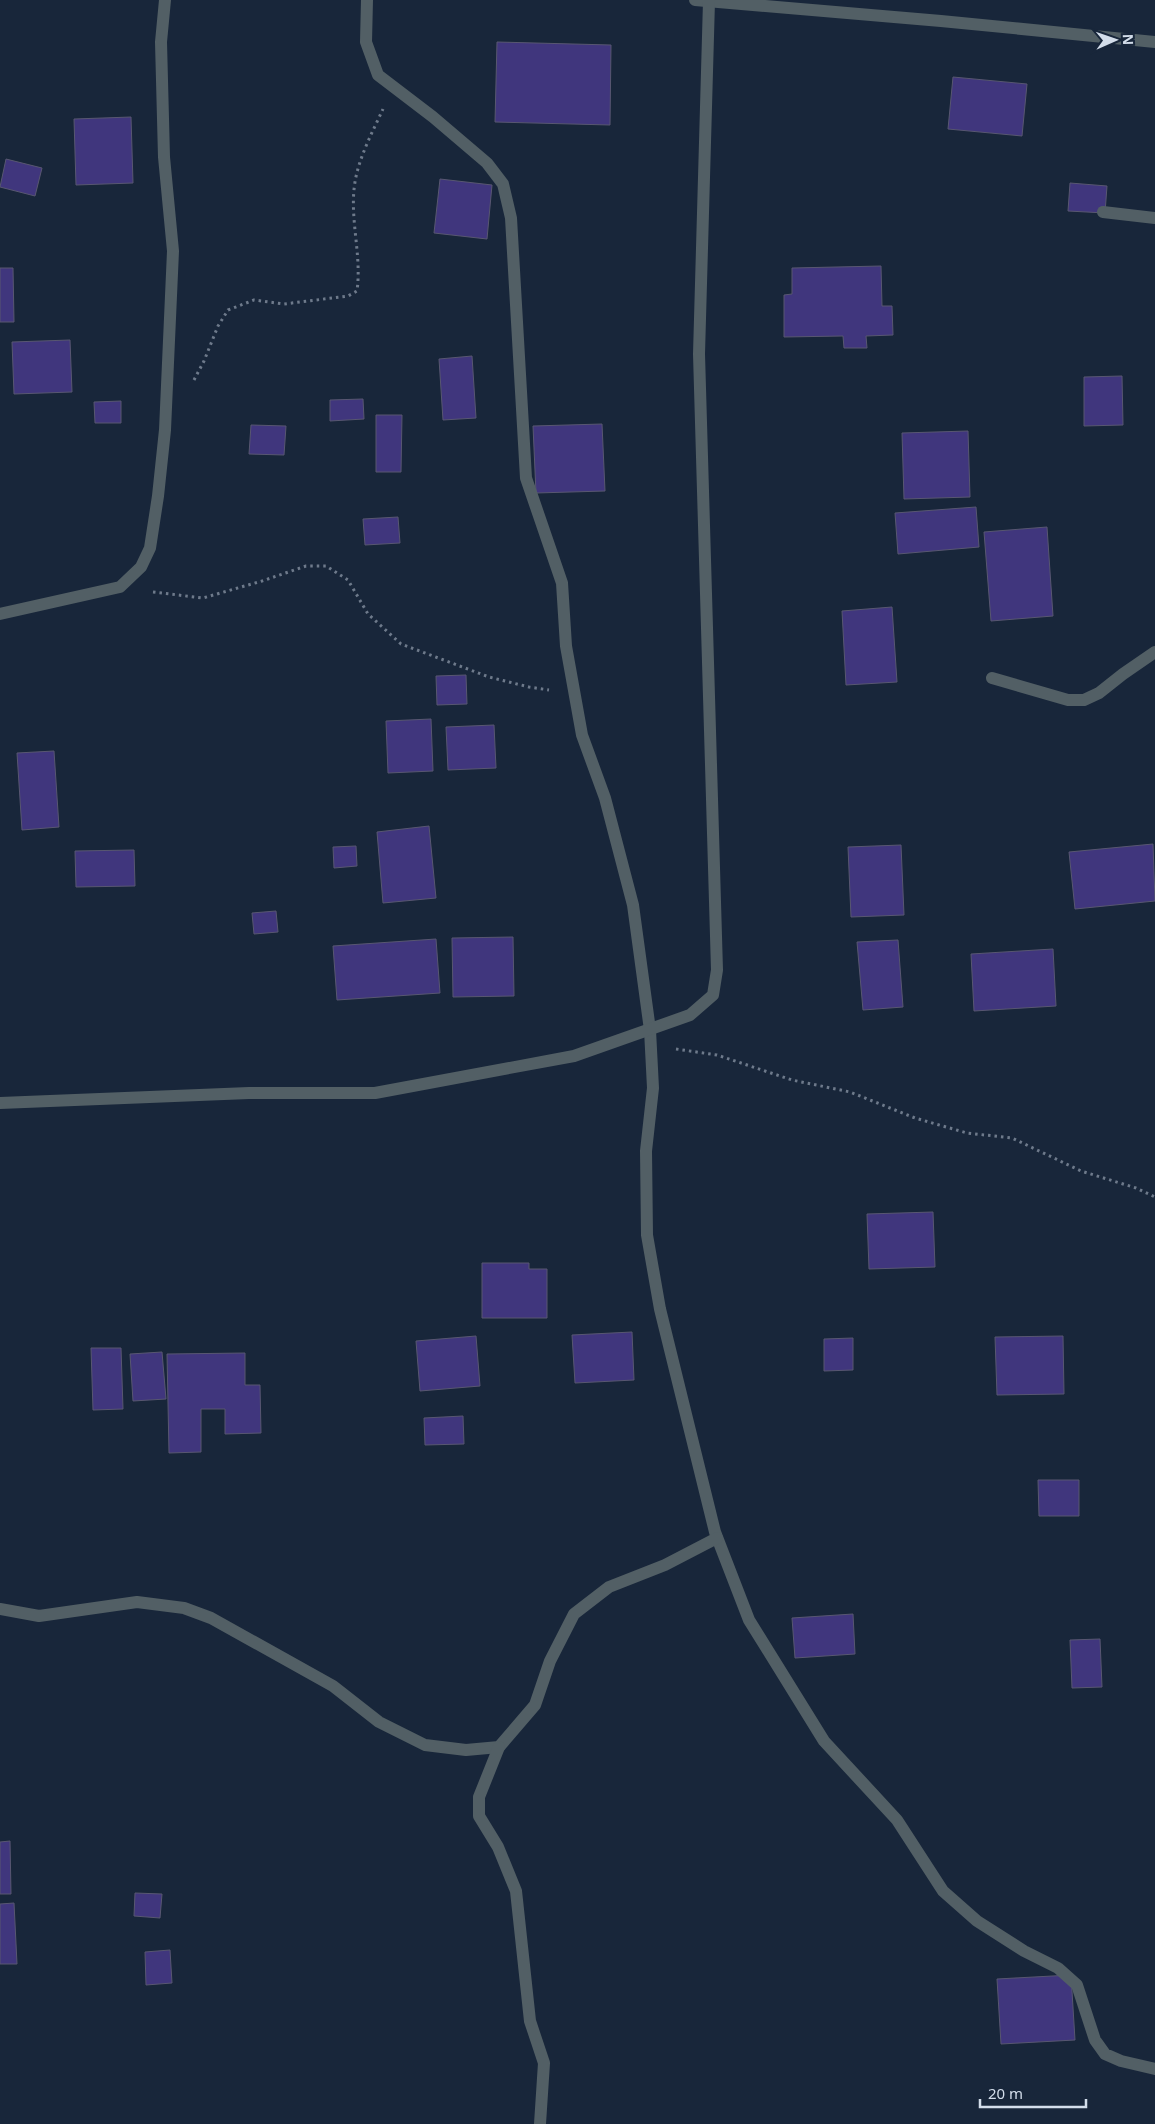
<svg xmlns="http://www.w3.org/2000/svg" width="1155" height="2124" font-family="'Noto Sans',sans-serif">
<style>
.building{fill:#40367d;stroke:#585771}
.lines{fill:none;stroke-linecap:round;stroke-linejoin:round}
.path{stroke:#6e7a8b;stroke-width:3;stroke-dasharray:2.5 4;stroke-linecap:butt}
.minor{stroke:#525f65;stroke-width:12}
</style>
<rect width="100%" height="100%" fill="#18263a"/>
<g class="building">
<polygon points="497,42 611,45 610,125 495,122"/>
<polygon points="953,77 1027,84 1022,136 948,129"/>
<polygon points="131,117 133,183 76,185 74,119"/>
<polygon points="6,159 42,168 35,196 0,187"/>
<polygon points="440,179 492,185 487,239 434,233"/>
<polygon points="1070,183 1107,186 1105,213 1068,211"/>
<polygon points="881,266 882,306 892,306 893,335 866,336 867,348 844,348 843,336 784,337 784,295 792,294 792,268"/>
<polygon points="0,268 13,268 14,322 0,322"/>
<polygon points="70,340 72,392 14,394 12,342"/>
<polygon points="472,356 476,418 443,420 439,359"/>
<polygon points="1122,376 1123,425 1084,426 1084,377"/>
<polygon points="363,399 364,419 330,421 330,400"/>
<polygon points="121,401 121,423 95,423 94,402"/>
<polygon points="376,415 402,415 401,472 376,472"/>
<polygon points="602,424 605,491 536,493 533,426"/>
<polygon points="251,425 286,426 284,455 249,454"/>
<polygon points="968,431 970,497 904,499 902,433"/>
<polygon points="976,507 979,547 898,554 895,513"/>
<polygon points="398,517 400,543 365,545 363,519"/>
<polygon points="1047,527 1053,616 991,621 984,532"/>
<polygon points="892,607 897,682 846,685 842,611"/>
<polygon points="466,675 467,704 437,705 436,676"/>
<polygon points="431,719 433,771 388,773 386,721"/>
<polygon points="494,725 496,768 448,770 446,727"/>
<polygon points="54,751 59,827 22,830 17,753"/>
<polygon points="429,826 436,898 383,903 377,832"/>
<polygon points="1153,844 1155,901 1075,909 1069,852"/>
<polygon points="901,845 904,915 851,917 848,847"/>
<polygon points="356,846 357,866 334,868 333,847"/>
<polygon points="134,850 135,886 76,887 75,851"/>
<polygon points="276,911 278,932 254,934 252,913"/>
<polygon points="513,937 514,996 453,997 452,938"/>
<polygon points="436,939 440,993 337,1000 333,946"/>
<polygon points="898,940 903,1007 863,1010 857,942"/>
<polygon points="1053,949 1056,1006 974,1011 971,954"/>
<polygon points="933,1212 935,1267 869,1269 867,1214"/>
<polygon points="482,1263 529,1263 529,1269 547,1269 547,1318 482,1318"/>
<polygon points="632,1332 634,1380 575,1383 572,1335"/>
<polygon points="476,1336 480,1386 420,1391 416,1341"/>
<polygon points="1063,1336 1064,1394 997,1395 995,1337"/>
<polygon points="853,1338 853,1370 824,1371 824,1339"/>
<polygon points="91,1348 121,1348 123,1409 93,1410"/>
<polygon points="162,1352 166,1399 133,1401 130,1354"/>
<polygon points="245,1353 245,1385 260,1385 261,1433 225,1434 225,1409 201,1409 201,1452 169,1453 167,1354"/>
<polygon points="463,1416 464,1444 425,1445 424,1418"/>
<polygon points="1038,1480 1079,1480 1079,1516 1039,1516"/>
<polygon points="853,1614 855,1654 795,1658 792,1618"/>
<polygon points="1100,1639 1102,1687 1072,1688 1070,1640"/>
<polygon points="10,1841 11,1894 0,1894 0,1842"/>
<polygon points="135,1893 162,1894 160,1918 134,1916"/>
<polygon points="14,1903 17,1964 0,1964 0,1904"/>
<polygon points="170,1950 172,1983 146,1985 145,1952"/>
<polygon points="1071,1975 1075,2040 1001,2044 997,1979"/>
</g>
<g class="lines">
<g class="path">
<path d="M194 380 204 361 218 326 228 310 254 300 284 304 348 296 357 291C362 254 349 218 355 182 359 157 373 131 383 109"/>
<polyline points="153,592 203,598 262,581 306,566 326,566 348,580 368,614 401,644 489,677 529,687 549,690"/>
<polyline points="676,1049 717,1055 792,1080 850,1092 915,1118 967,1133 1012,1138 1081,1171 1136,1188 1155,1197"/>
</g>
<g class="minor">
<polyline points="367,0 366,42 378,75 433,117 487,163 503,184 511,218 526,478 562,583 566,646 582,735 605,798 633,905 650,1030 653,1088 646,1151 647,1235 660,1309 715,1532 749,1620 824,1741 897,1820 943,1891 977,1921 1024,1951 1058,1968 1077,1985 1095,2040 1105,2054 1121,2061 1155,2069"/>
<polyline points="695,0 941,21 1155,42"/>
<polyline points="1103,212 1155,218"/>
<polyline points="0,614 120,587 141,567 150,548 158,496 165,430 173,251 164,157 161,42 165,0"/>
<polyline points="992,678 1068,700 1084,700 1099,693 1123,674 1155,652"/>
<polyline points="0,1103 249,1093 375,1093 574,1056 690,1015 713,995 717,970 699,354 709,1"/>
<polyline points="0,1609 39,1616 137,1602 184,1608 211,1618 333,1686 379,1722 425,1745 466,1750 499,1747 535,1705 550,1661 574,1614 609,1587 665,1565 717,1538"/>
<polyline points="499,1747 479,1797 479,1816 498,1847 516,1891 530,2021 544,2063 540,2124"/>
</g>
</g>
<g transform="translate(1115 40) rotate(88)" stroke="#18263a" stroke-width="4" paint-order="stroke">
<path d="M0-4L9 19L0 12L-9 19Z" fill="#d3ddea"/>
<text y="-8" font-size="14" font-weight="bold" text-anchor="middle" fill="#d3ddea">N</text>
</g>
<path d="M980 2099v8h106v-8" fill="none" stroke="#d3ddea" stroke-width="2.5"/>
<text x="988" y="2099" font-size="15" fill="#d3ddea" stroke="#18263a" stroke-width="4" paint-order="stroke">20 m</text>
</svg>
